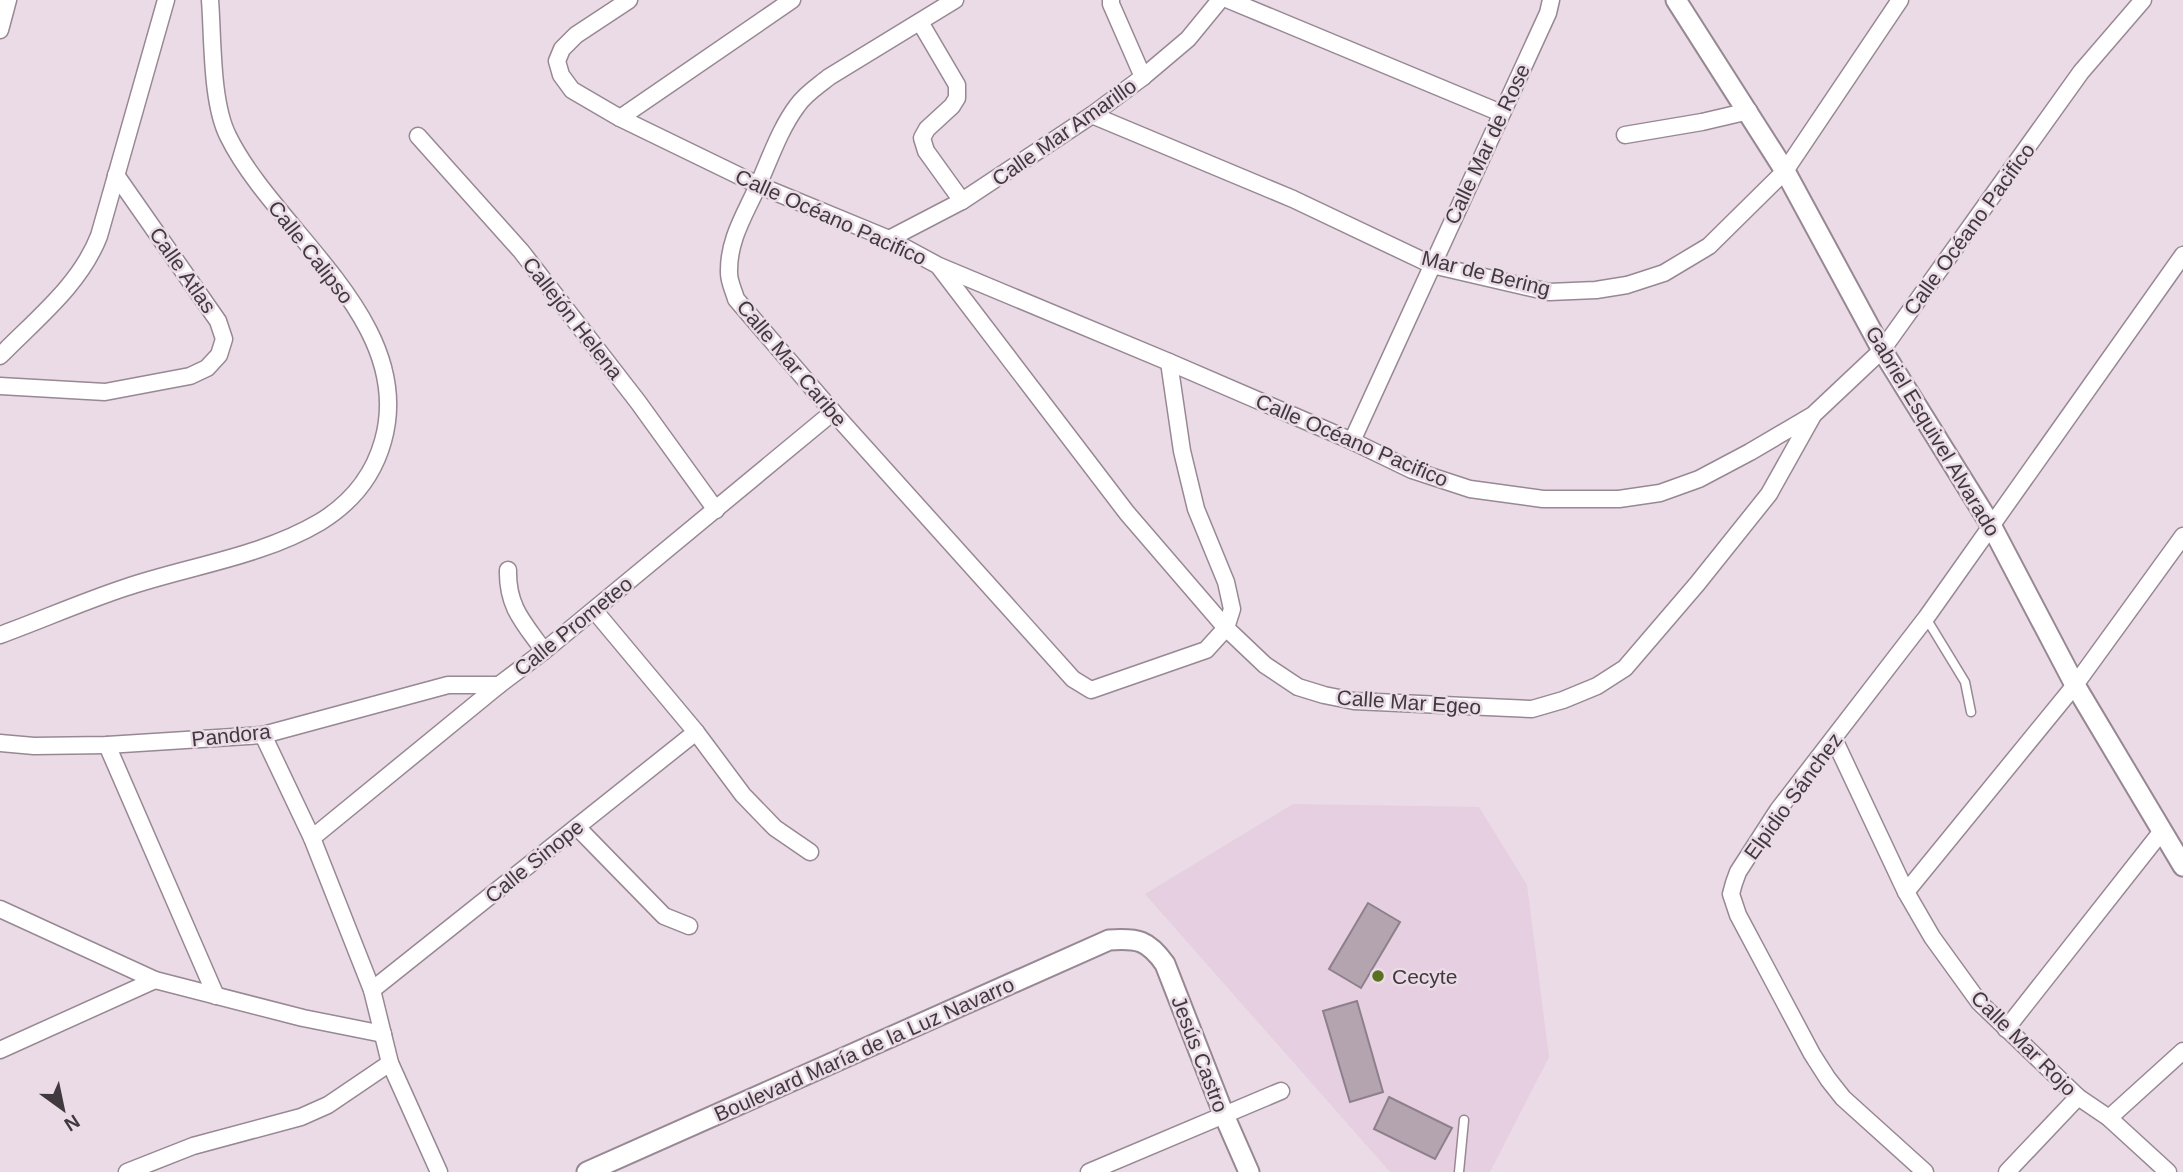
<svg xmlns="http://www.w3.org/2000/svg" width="2183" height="1172" font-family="Arial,sans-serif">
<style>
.built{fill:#e5cfe0}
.building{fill:#b3a4af;stroke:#8e808a;stroke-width:2}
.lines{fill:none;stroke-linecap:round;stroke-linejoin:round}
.service-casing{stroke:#978893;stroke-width:11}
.minor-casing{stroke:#978893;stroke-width:19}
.tertiary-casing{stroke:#978893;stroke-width:23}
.service{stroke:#fff;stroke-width:8}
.minor{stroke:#fff;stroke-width:16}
.tertiary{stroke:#fff;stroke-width:19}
.poi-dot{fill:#5b7122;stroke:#eadbe6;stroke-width:2.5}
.labels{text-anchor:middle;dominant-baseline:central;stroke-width:5;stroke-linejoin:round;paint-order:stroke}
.street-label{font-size:21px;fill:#403a3e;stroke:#eadbe6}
.poi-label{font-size:21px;fill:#403a3e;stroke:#eadbe6;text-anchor:start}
</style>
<rect width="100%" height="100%" fill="#eadbe6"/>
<polygon class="built" points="1293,804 1479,807 1527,885 1549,1057 1490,1172 1390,1172 1145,894"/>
<g class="building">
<polygon points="1368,903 1400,922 1361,988 1329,969"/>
<polygon points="1357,1001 1383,1092 1350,1102 1323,1011"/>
<polygon points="1389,1097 1452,1128 1435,1159 1374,1129"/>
</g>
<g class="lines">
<g class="service-casing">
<g id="service">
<polyline points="1926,618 1965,682 1971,712"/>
<polyline points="1459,1172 1464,1120"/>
</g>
</g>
<g class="minor-casing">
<g id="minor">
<polyline points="629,0 576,35 562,49 557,61 561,75 572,90 620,118 758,185 889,239 939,266 1169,362 1352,441 1412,470 1470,489 1543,499 1619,499 1660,493 1699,479 1750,452 1813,415 1882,350 2081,72 2143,0"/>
<path d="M955 0 829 77C818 86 805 94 797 106 780 129 771 156 759 183 746 213 728 239 729 273 729 282 734 291 736 299L833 412 1073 679 1091 690 1206 650 1226 628 1232 609 1226 582 1196 509 1182 451 1169 362"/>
<polyline points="1111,0 1111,4 1143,77"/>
<polyline points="1229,0 1501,113"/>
<polyline points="920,22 957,85 957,98 952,106 927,129 922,138 926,151 962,201"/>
<polyline points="0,30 8,0"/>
<polyline points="1092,115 1293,199 1432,265 1549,292 1596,290 1627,285 1664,273 1709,246 1785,171 1900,0"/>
<polyline points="620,118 792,0"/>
<polyline points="1625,135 1702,122 1749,111"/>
<polyline points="418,136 521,251 638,402 716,510"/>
<polyline points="889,239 962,201 1092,115 1143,77 1188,39 1220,0"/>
<polyline points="940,268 1127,513 1226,628 1265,665 1298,687 1324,695 1354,701 1532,709 1563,700 1597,686 1625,668 1697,584 1769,494 1812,417"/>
<path d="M0 356C36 319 80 285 99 236L166 0"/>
<polyline points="0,386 105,392 190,376 207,368 219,355 224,339 218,321 116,175"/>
<polyline points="1352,441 1548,13 1551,0"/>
<path d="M508 570C507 607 524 623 544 651"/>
<polyline points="594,610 696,732 743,795 775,828 810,852"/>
<path d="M0 635C41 620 82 602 124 588 188 566 261 557 320 522 351 503 373 477 383 441 417 321 275 232 228 136 211 102 213 39 210 0"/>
<polyline points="263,735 312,838 372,990 390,1063 439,1172"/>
<polyline points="1834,739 1906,892 1932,937 1979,1002 2078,1097 2109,1118 2168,1172"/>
<polyline points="0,743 34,746 107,745 263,735 448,685 499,685"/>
<polyline points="107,745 216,996"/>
<polyline points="577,827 664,916 689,926"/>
<polyline points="312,838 499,685 544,651 833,412"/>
<polyline points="1906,892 2075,685 2183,536"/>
<polyline points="0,909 155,980 303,1018 383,1034"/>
<polyline points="372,990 696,732"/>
<polyline points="2006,1029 2162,831"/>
<polyline points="0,1050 155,980"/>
<polyline points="2109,1118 2183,1051"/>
<polyline points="127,1172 193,1146 301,1117 328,1105 390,1063"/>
<polyline points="1089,1172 1281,1091"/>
<polyline points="1925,1172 1843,1098 1828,1079 1812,1054 1738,915 1731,894 1734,883 1738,872 1778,810 1926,618 2183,255"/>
<polyline points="2007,1172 2078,1097"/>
</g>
</g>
<g class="tertiary-casing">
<g id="tertiary">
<polyline points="1676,0 1785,171 1882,350 1992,527 2075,685 2183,866"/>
<path d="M587 1172 1109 940C1138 938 1148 940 1165 964L1224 1115 1249 1172"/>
</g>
</g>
<use href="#service" class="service"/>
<use href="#minor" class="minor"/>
<use href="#tertiary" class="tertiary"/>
</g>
<circle class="poi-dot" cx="1378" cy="976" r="7"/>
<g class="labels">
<g class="street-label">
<text transform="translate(1064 132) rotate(-35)">Calle Mar Amarillo</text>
<text transform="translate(1487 144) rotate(-65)">Calle Mar de Rose</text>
<text transform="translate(831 217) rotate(24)">Calle Océano Pacifico</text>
<text transform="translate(1969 229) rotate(-54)">Calle Océano Pacifico</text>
<text transform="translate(311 252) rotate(52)">Calle Calipso</text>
<text transform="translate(183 270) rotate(55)">Calle Atlas</text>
<text transform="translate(1486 273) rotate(14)">Mar de Bering</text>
<text transform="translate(573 318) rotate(52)">Callejón Helena</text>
<text transform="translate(792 363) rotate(50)">Calle Mar Caribe</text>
<text transform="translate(1933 431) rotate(59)">Gabriel Esquivel Alvarado</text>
<text transform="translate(1352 440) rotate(23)">Calle Océano Pacifico</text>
<text transform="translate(573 626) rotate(-39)">Calle Prometeo</text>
<text transform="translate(1409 702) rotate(4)">Calle Mar Egeo</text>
<text transform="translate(231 735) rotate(-6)">Pandora</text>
<text transform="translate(1793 796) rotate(-54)">Elpidio Sánchez</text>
<text transform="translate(534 861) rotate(-39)">Calle Sinope</text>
<text transform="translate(2024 1043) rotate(45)">Calle Mar Rojo</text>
<text transform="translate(864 1049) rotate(-24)">Boulevard María de la Luz Navarro</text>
<text transform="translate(1200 1054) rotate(69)">Jesús Castro</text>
</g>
<g class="poi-label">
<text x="1392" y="976">Cecyte</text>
</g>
</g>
<g transform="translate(63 1109) rotate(147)" stroke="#eadbe6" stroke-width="5" paint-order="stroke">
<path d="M0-5L12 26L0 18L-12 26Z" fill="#403a3e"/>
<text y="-10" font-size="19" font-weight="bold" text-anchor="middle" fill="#403a3e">N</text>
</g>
</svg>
